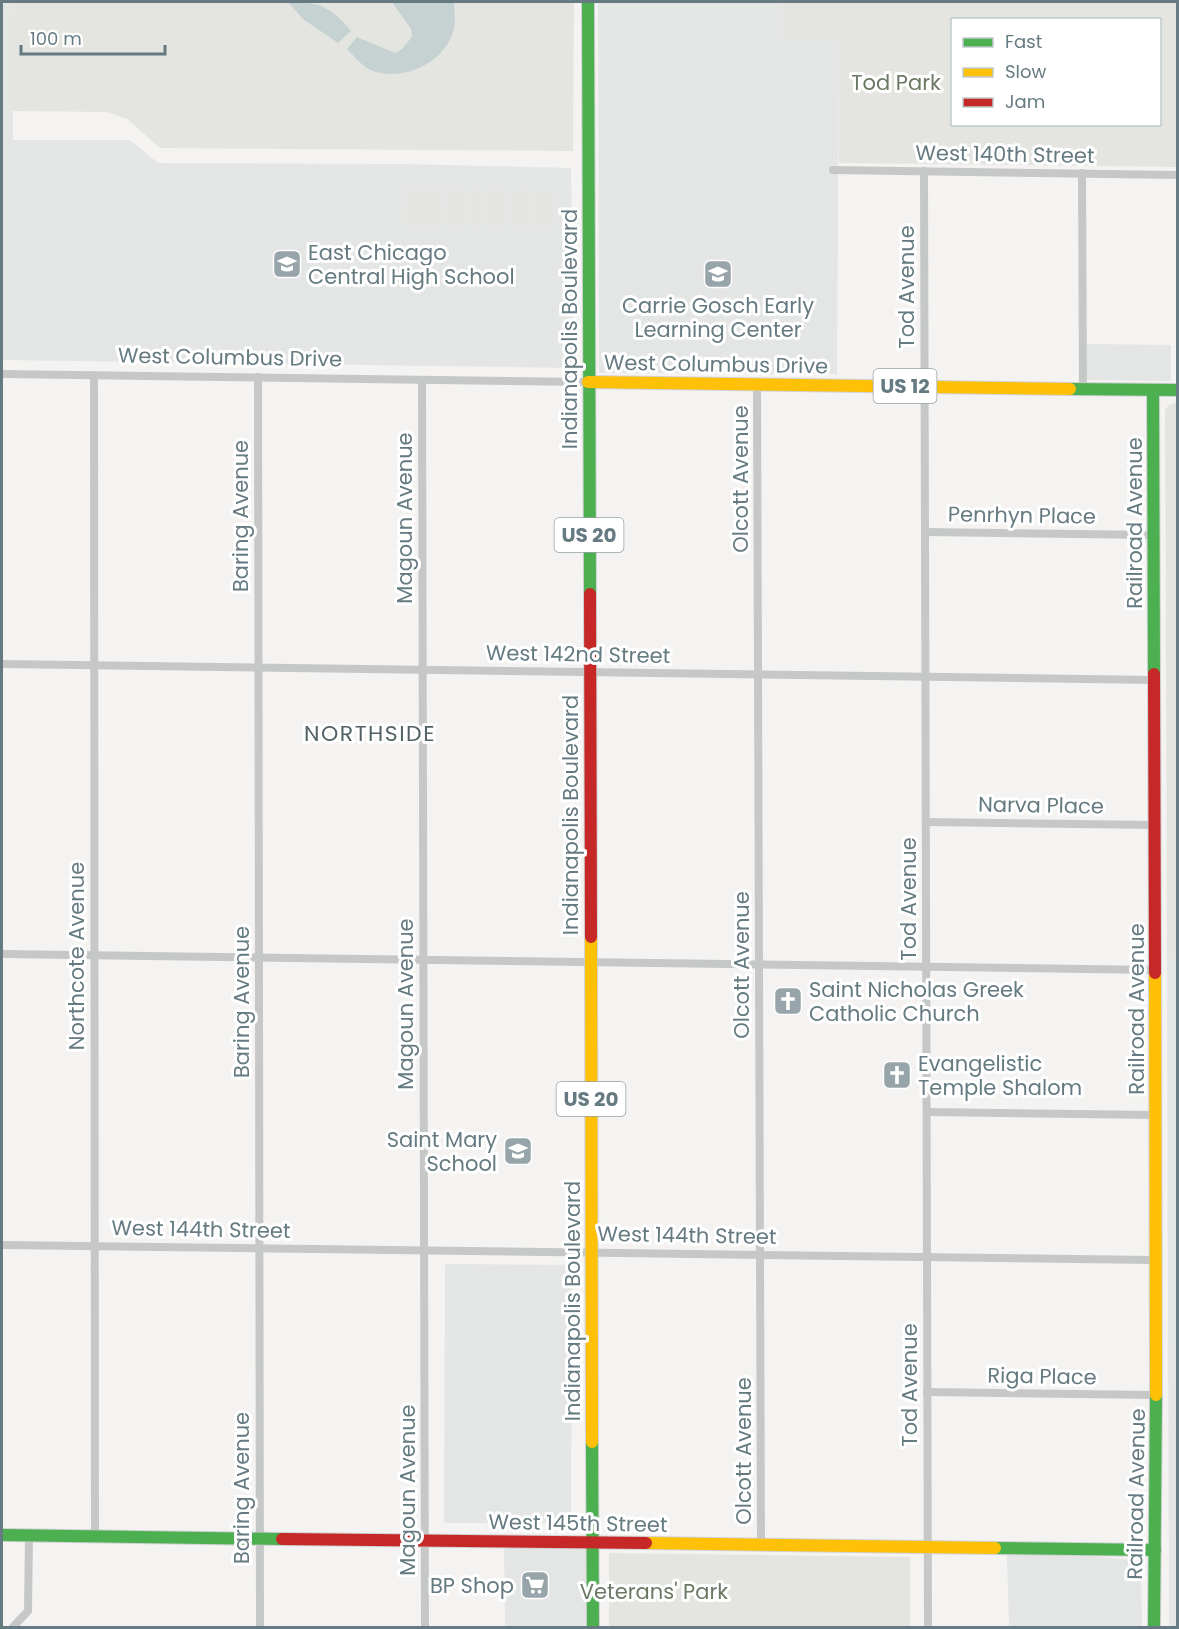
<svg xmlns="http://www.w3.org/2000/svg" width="1179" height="1629" font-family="Poppins,sans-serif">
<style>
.built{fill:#e4e5e5}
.green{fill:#e4e5e0;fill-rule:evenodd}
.water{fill:#c6d1d2}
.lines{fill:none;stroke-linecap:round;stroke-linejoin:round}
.fast-casing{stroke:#d0d1d2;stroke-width:14}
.slow-casing{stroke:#d0d1d2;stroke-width:14}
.jam-casing{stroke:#d0d1d2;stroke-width:14}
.street{stroke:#c6c8c8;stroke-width:8}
.fast{stroke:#4caf50;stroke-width:12}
.slow{stroke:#ffc107;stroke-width:12}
.jam{stroke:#c62828;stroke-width:12}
.labels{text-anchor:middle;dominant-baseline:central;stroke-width:6;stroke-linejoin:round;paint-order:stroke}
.shield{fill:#fff;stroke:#93a2a7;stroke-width:1.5}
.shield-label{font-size:20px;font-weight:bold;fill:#657a81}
.park-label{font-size:21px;fill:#6c7964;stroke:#fff}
.street-label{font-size:21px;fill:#657a81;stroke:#fff}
.poi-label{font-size:21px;fill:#657a81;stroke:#fff;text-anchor:start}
.neighbourhood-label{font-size:22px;letter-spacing:1.5px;fill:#536267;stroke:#fff}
</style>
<rect width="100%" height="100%" fill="#f4f3f2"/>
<g class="built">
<polygon points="2,2 12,2 13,140 130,140 158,163 400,164 571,168 574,368 2,360"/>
<polygon points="598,2 783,2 783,40 839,40 837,374 599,373"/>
<polygon points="1087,344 1171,345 1171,381 1087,380"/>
<polygon points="1167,957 1178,958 1177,1628 1169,1627"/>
<polygon points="445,1264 572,1265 571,1523 444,1523"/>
<polygon points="504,1543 591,1545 591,1627 505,1627"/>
<polygon points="1007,1555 1079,1555 1133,1560 1141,1570 1142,1627 1009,1627"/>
</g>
<g class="green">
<polygon points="12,2 574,2 573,151 160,148 127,119 107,112 11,111"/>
<path d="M783 2H1176L1177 167 839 163V40H783ZM952 20H1160V124H952Z"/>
<polygon points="405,190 421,190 421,225 404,225"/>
<rect x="426" y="190" width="16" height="35"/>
<polygon points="447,190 463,191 463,225 446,225"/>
<rect x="468" y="191" width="16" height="34"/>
<rect x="489" y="191" width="16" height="35"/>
<polygon points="516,191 532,192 532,226 515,226"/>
<polygon points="537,192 553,192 552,227 536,227"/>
<polygon points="1177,402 1178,402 1177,958 1167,957 1165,410 1169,405"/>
<polygon points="609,1553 910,1557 910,1627 609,1627"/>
</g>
<g class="water">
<path d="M288 2C319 1 331 7 351 31L338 43 303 19Z"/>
<path d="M392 2H454C454 11 456 20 454 29 445 62 408 80 376 72 364 69 355 57 347 49L357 37 395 53 402 49 412 37 411 29Z"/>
</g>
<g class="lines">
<g class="fast-casing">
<g id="fast">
<polyline points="588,2 590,594"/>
<polyline points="1070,389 1178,390"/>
<polyline points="1153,390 1154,674"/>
<polyline points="592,1442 593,1628"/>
<polyline points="2,1535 282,1539"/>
<polyline points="995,1548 1155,1550"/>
<polyline points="1154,1628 1156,1395"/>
</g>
</g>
<g class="slow-casing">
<g id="slow">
<polyline points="588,382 1070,389"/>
<polyline points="591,937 592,1442"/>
<polyline points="1155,973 1156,1395"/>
<polyline points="646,1543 995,1548"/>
</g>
</g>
<g class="jam-casing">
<g id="jam">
<polyline points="590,594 591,937"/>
<polyline points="1154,674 1155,973"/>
<polyline points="282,1539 646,1543"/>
</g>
</g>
<g class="street">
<polyline points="833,170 1178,175"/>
<polyline points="924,171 928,1628"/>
<polyline points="1082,173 1083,389"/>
<polyline points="2,374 588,382"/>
<polyline points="94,375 95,1536"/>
<polyline points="258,377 260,1628"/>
<polyline points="422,380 425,1628"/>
<polyline points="757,384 761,1545"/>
<polyline points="925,532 1154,535"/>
<polyline points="2,664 1154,680"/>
<polyline points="926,822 1155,825"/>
<polyline points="2,954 1155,970"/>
<polyline points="927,1112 1156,1115"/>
<polyline points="2,1245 1156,1260"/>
<polyline points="927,1392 1156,1395"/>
<polyline points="12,1628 28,1611 29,1535"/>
</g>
<use href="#fast" class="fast"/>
<use href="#slow" class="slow"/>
<use href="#jam" class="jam"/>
</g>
<defs>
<g id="school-square" transform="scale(1.5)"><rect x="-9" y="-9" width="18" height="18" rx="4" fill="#97a4a9" stroke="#fff"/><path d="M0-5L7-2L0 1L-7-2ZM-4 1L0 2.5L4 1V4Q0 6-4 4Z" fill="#fff"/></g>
<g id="church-square" transform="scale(1.5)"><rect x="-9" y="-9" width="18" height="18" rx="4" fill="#97a4a9" stroke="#fff"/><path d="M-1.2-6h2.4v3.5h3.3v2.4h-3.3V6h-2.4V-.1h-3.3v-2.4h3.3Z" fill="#fff"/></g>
<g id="supermarket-square" transform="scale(1.5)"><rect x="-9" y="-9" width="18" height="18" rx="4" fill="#97a4a9" stroke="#fff"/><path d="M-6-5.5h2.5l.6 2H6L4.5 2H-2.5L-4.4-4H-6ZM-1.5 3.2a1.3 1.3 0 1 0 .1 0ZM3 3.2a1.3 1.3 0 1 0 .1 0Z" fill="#fff"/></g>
</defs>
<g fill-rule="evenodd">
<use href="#school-square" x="287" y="264"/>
<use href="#school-square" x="718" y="274"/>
<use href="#church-square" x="788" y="1001"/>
<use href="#church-square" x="897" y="1075"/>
<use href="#school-square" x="518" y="1151"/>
<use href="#supermarket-square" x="535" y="1585"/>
</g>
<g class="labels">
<g class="shield">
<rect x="873.5" y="369" width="63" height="34" rx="4.5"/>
<rect x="554.5" y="518" width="69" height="34" rx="4.5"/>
<rect x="556.5" y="1082" width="69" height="34" rx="4.5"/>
</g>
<g class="shield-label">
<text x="905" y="386">US 12</text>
<text x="589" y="535">US 20</text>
<text x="591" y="1099">US 20</text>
</g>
<g class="park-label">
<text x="896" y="82">Tod Park</text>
<text x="654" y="1591">Veterans' Park</text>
</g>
<g class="street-label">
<text transform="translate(1005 154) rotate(1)">West 140th Street</text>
<text transform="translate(906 287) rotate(-90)">Tod Avenue</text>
<text transform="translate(569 329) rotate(-90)">Indianapolis Boulevard</text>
<text transform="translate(230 357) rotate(1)">West Columbus Drive</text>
<text transform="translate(716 364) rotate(1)">West Columbus Drive</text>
<text transform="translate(740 479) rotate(-90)">Olcott Avenue</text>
<text transform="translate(1022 515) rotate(1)">Penrhyn Place</text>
<text transform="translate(240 516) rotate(-90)">Baring Avenue</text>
<text transform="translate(404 518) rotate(-90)">Magoun Avenue</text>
<text transform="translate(1134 523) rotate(-90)">Railroad Avenue</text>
<text transform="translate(578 654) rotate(1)">West 142nd Street</text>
<text transform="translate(1041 805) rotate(1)">Narva Place</text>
<text transform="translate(570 815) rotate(-90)">Indianapolis Boulevard</text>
<text transform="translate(908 899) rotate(-90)">Tod Avenue</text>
<text transform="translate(76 956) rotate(-90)">Northcote Avenue</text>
<text transform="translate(741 965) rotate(-90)">Olcott Avenue</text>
<text transform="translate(241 1002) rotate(-90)">Baring Avenue</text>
<text transform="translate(405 1004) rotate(-90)">Magoun Avenue</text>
<text transform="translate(1136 1009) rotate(-90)">Railroad Avenue</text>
<text transform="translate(201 1229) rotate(1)">West 144th Street</text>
<text transform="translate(687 1235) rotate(1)">West 144th Street</text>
<text transform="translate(572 1301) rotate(-90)">Indianapolis Boulevard</text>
<text transform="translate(1042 1376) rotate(1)">Riga Place</text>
<text transform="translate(909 1385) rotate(-90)">Tod Avenue</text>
<text transform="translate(743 1451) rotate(-90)">Olcott Avenue</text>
<text transform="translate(241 1488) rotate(-90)">Baring Avenue</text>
<text transform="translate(407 1490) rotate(-90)">Magoun Avenue</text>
<text transform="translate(1136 1494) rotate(-89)">Railroad Avenue</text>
<text transform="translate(578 1523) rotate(1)">West 145th Street</text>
</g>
<g class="poi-label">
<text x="308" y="252">East Chicago<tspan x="308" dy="24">Central High School</tspan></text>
<text x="718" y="305" text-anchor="middle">Carrie Gosch Early<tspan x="718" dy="24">Learning Center</tspan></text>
<text x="809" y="989">Saint Nicholas Greek<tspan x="809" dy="24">Catholic Church</tspan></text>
<text x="918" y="1063">Evangelistic<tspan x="918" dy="24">Temple Shalom</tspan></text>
<text x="497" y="1139" text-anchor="end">Saint Mary<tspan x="497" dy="24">School</tspan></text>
<text x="514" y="1585" text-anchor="end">BP Shop</text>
</g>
<g class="neighbourhood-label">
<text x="370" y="733">NORTHSIDE</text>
</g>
</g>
<rect width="1179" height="1629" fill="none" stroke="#657a81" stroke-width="6"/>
<rect x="951" y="18" width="210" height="108" fill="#ffffff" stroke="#c1cacd" stroke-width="1.5"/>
<rect x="963" y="38" width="30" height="9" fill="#4caf50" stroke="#c1cacd" stroke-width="1.5"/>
<text x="1005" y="48" font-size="18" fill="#657a81">Fast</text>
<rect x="963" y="68" width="30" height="9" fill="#ffc107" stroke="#c1cacd" stroke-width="1.5"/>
<text x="1005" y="78" font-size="18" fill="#657a81">Slow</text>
<rect x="963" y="98" width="30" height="9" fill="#c62828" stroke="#c1cacd" stroke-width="1.5"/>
<text x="1005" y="108" font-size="18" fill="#657a81">Jam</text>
<path d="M21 45v9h144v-9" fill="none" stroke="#657a81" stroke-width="3"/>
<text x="30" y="45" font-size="18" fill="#657a81" stroke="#ffffff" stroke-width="4.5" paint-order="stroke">100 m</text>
</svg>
